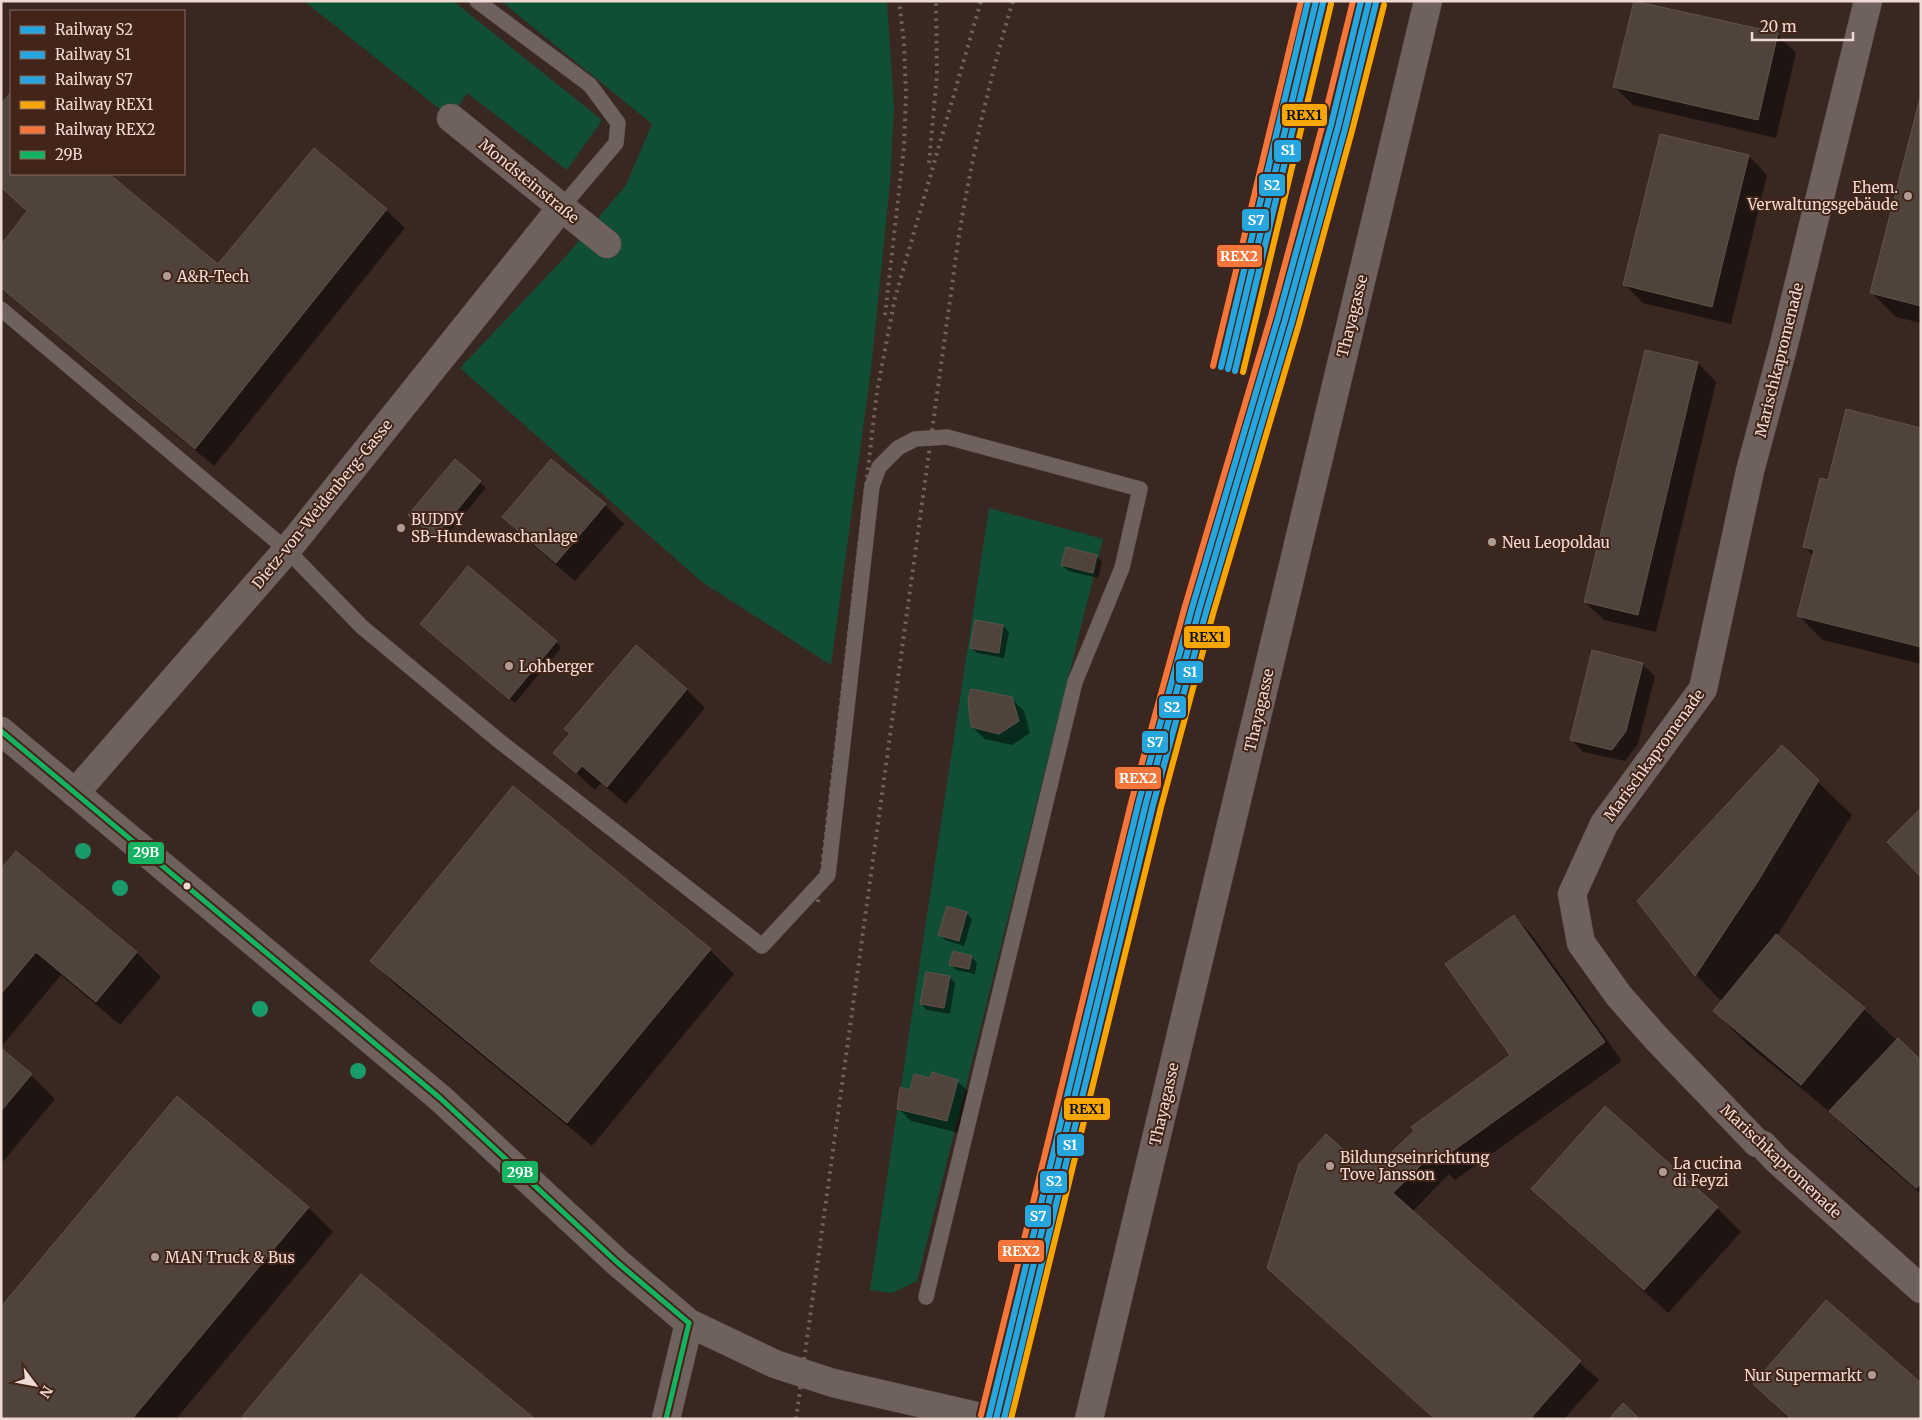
<svg xmlns="http://www.w3.org/2000/svg" width="1922" height="1420" font-family="Merriweather,serif">
<style>
.green{fill:#104f35}
.shadow{fill:#0007}
.building{fill:#50433c;stroke:#60524a}
.lines{fill:none;stroke-linecap:round;stroke-linejoin:round}
.lane-casing{stroke:#554641;stroke-width:16}
.street-casing{stroke:#554641;stroke-width:29}
.secondary-casing{stroke:#554641;stroke-width:29}
.lane{stroke:#6f625e;stroke-width:15}
.street{stroke:#6f625e;stroke-width:28}
.secondary{stroke:#6f625e;stroke-width:28}
.rail{stroke:#6f625e;stroke-width:4;stroke-dasharray:2.5 5;stroke-linecap:butt}
.bus-1-casing{stroke:#432418;stroke-width:9}
.bus-1{stroke:#13b361;stroke-width:5}
.rail-1-casing{stroke:#432418;stroke-width:10}
.rail-2-casing{stroke:#432418;stroke-width:10}
.rail-3-casing{stroke:#432418;stroke-width:10}
.rail-4-casing{stroke:#432418;stroke-width:10}
.rail-5-casing{stroke:#432418;stroke-width:10}
.rail-1{stroke:#25a6df;stroke-width:6}
.rail-2{stroke:#25a6df;stroke-width:6}
.rail-3{stroke:#25a6df;stroke-width:6}
.rail-4{stroke:#f7a600;stroke-width:6}
.rail-5{stroke:#f5763a;stroke-width:6}
.tree{fill:#1a9b6b}
.poi-dot{fill:#af9c95;stroke:#432418;stroke-width:2}
.bus-dot{fill:#efdad3;stroke:#432418;stroke-width:2}
.labels{text-anchor:middle;dominant-baseline:central;stroke-width:4;stroke-linejoin:round;paint-order:stroke}
.street-label{font-size:15px;fill:#efdad3;stroke:#432418}
.poi-label{font-size:15px;fill:#efdad3;stroke:#432418;text-anchor:start}
.line-badge{stroke:#432418;stroke-width:2}
.badge-label{font-size:14px;text-anchor:middle;font-weight:bold;fill:#fff}
.pale-badge-label{font-size:14px;text-anchor:middle;font-weight:bold;fill:#111}
</style>
<rect width="100%" height="100%" fill="#392822"/>
<g class="green">
<polygon points="304,1 453,1 602,120 567,170 467,93 451,118"/>
<polygon points="501,1 887,1 894,109 890,183 871,369 831,665 702,582 460,368 566,256 626,185 652,124"/>
<polygon points="989,508 1103,539 917,1281 892,1293 870,1290"/>
</g>
<g class="shadow">
<polygon points="1777,34 1796,53 1776,138 1633,105 1615,87"/>
<polygon points="11,94 11,174 107,174 218,266 314,150 386,210 405,228 214,466 1,289 1,247 28,212 1,186 1,106"/>
<polygon points="1921,99 1921,323 1896,317 1872,293"/>
<polygon points="1661,135 1749,156 1767,175 1731,324 1643,303 1625,285"/>
<polygon points="1698,363 1716,382 1656,632 1604,620 1585,602"/>
<polygon points="1921,429 1921,664 1823,640 1799,616 1814,556 1804,547 1829,481"/>
<polygon points="552,460 605,505 624,524 575,581 522,536 504,517"/>
<polygon points="455,461 486,488 441,542 416,521"/>
<polygon points="1096,556 1102,562 1098,578 1068,571 1062,565"/>
<polygon points="976,622 1003,626 1009,632 1004,658 977,653 971,648"/>
<polygon points="427,629 556,642 561,648 515,703"/>
<polygon points="636,647 687,690 705,708 626,804 601,783 595,790 554,753"/>
<polygon points="1642,664 1655,676 1638,744 1625,761 1583,752 1571,739"/>
<polygon points="1012,699 1024,711 1030,733 1012,745 985,739 972,727"/>
<polygon points="1782,747 1852,815 1777,936 1864,1009 1897,1041 1921,1062 1921,1194 1864,1145 1836,1117 1748,1045 1714,1011 1722,1002 1696,975"/>
<polygon points="16,853 137,953 161,977 120,1025 61,975 1,1047 1,871"/>
<polygon points="966,913 972,919 964,946 945,940 940,934"/>
<polygon points="1514,916 1532,935 1622,1061 1455,1180 1449,1174 1412,1212 1599,1380 1564,1419 1435,1419 1268,1268 1363,1169 1384,1161 1511,1055"/>
<polygon points="710,950 734,974 592,1146 396,985 372,961"/>
<polygon points="972,957 977,963 975,974 956,970 951,964"/>
<polygon points="949,977 955,983 950,1014 927,1010 921,1004"/>
<polygon points="1,1050 31,1075 55,1099 1,1164"/>
<polygon points="931,1079 957,1081 970,1093 959,1133 911,1121 899,1109"/>
<polygon points="178,1098 309,1208 333,1232 176,1419 1,1419"/>
<polygon points="1605,1108 1717,1208 1741,1232 1668,1313 1557,1213 1533,1189"/>
<polygon points="1754,1384 1921,1419 1789,1419"/>
</g>
<g class="building">
<polygon points="1634,1 1778,33 1758,120 1613,87"/>
<polygon points="11,92 11,174 109,174 218,264 314,148 387,209 195,449 1,288 1,245 27,211 1,187 1,104"/>
<polygon points="1920,98 1921,98 1921,306 1870,293"/>
<polygon points="1660,134 1749,155 1712,307 1623,285"/>
<polygon points="1645,350 1698,362 1638,615 1584,602"/>
<polygon points="1846,409 1921,428 1921,647 1797,616 1814,550 1803,547 1820,478 1828,480"/>
<polygon points="455,459 481,481 435,537 408,515"/>
<polygon points="551,459 606,504 556,563 502,517"/>
<polygon points="1066,547 1097,555 1093,573 1061,565"/>
<polygon points="468,566 557,641 509,699 420,624"/>
<polygon points="975,620 1003,625 999,653 970,648"/>
<polygon points="636,645 687,689 607,787 582,766 576,773 553,753 570,733 564,729"/>
<polygon points="1592,650 1643,663 1626,731 1612,750 1570,740"/>
<polygon points="971,689 1012,697 1019,721 999,734 971,727 968,699"/>
<polygon points="1782,745 1819,780 1758,881 1695,976 1637,901"/>
<polygon points="513,786 711,949 567,1123 370,961"/>
<polygon points="1921,808 1921,877 1887,842"/>
<polygon points="16,851 137,952 96,1002 36,952 1,994 1,869"/>
<polygon points="947,906 967,912 959,941 938,935"/>
<polygon points="1514,915 1605,1042 1436,1163 1430,1156 1393,1193 1581,1361 1530,1419 1435,1419 1267,1268 1299,1164 1326,1134 1363,1167 1376,1154 1384,1159 1414,1131 1411,1127 1510,1055 1445,964"/>
<polygon points="1776,934 1865,1008 1801,1085 1713,1011"/>
<polygon points="953,951 972,956 969,969 949,965"/>
<polygon points="926,972 950,976 944,1008 920,1004"/>
<polygon points="1898,1038 1921,1060 1921,1184 1916,1188 1829,1111"/>
<polygon points="1,1048 32,1074 1,1111"/>
<polygon points="932,1072 958,1080 947,1121 897,1109 900,1087 910,1090 914,1074 930,1078"/>
<polygon points="177,1096 309,1207 132,1419 1,1419 1,1307"/>
<polygon points="1605,1106 1718,1207 1644,1290 1531,1189"/>
<polygon points="361,1274 535,1419 240,1419"/>
<polygon points="1826,1300 1921,1383 1921,1419 1791,1419 1753,1384"/>
<polygon points="1623,1403 1640,1419 1609,1419"/>
</g>
<g class="lines">
<g class="lane-casing">
<g id="lane">
<polyline points="477,1 590,85 618,123 616,143 561,208"/>
<polyline points="1,309 287,550 362,627 498,740 762,946 828,875 872,486 879,467 898,448 915,439 947,437 1140,489 1122,568 1075,682 926,1297"/>
</g>
</g>
<g class="street-casing">
<g id="street">
<polyline points="1868,1 1784,344 1750,471 1703,689 1604,824 1572,894 1581,943 1619,996 1657,1039 1757,1143 1763,1145 1777,1160 1921,1289"/>
<polyline points="451,118 607,244"/>
<polyline points="75,793 287,550 561,208"/>
<polyline points="666,1419 689,1323"/>
<polyline points="1089,1419 1428,1"/>
</g>
</g>
<g class="secondary-casing">
<polyline id="secondary" points="1,731 440,1098 618,1263 689,1323 775,1364 833,1383 989,1419"/>
</g>
<use href="#lane" class="lane"/>
<use href="#street" class="street"/>
<use href="#secondary" class="secondary"/>
<g class="rail">
<polyline points="929,163 937,75 936,1"/>
<polyline points="885,315 904,147 906,95 904,42 899,1"/>
<polyline points="818,902 877,391 895,298 981,1"/>
<path d="M796 1419 958 242C971 160 989 80 1013 1"/>
</g>
<g class="bus-1-casing">
<g id="bus-1">
<polyline points="1,731 440,1098 618,1263 689,1323"/>
<polyline points="666,1419 689,1323"/>
</g>
</g>
<use href="#bus-1" class="bus-1"/>
<g class="rail-1-casing">
<g id="rail-1">
<polyline points="1228,369 1316,1"/>
<polyline points="996,1419 1146,803 1199,610 1285,320 1338,127 1369,1"/>
</g>
</g>
<g class="rail-2-casing">
<g id="rail-2">
<polyline points="1235,371 1323,3"/>
<polyline points="1004,1419 1153,805 1206,612 1292,322 1345,129 1376,3"/>
</g>
</g>
<g class="rail-3-casing">
<g id="rail-3">
<polyline points="1221,367 1308,1"/>
<polyline points="989,1417 1139,801 1192,608 1278,318 1331,125 1361,1"/>
</g>
</g>
<g class="rail-4-casing">
<g id="rail-4">
<polyline points="1243,372 1331,4"/>
<polyline points="1011,1419 1161,807 1213,614 1299,324 1352,131 1384,5"/>
</g>
</g>
<g class="rail-5-casing">
<g id="rail-5">
<polyline points="1213,366 1301,1"/>
<polyline points="981,1415 1132,799 1185,606 1271,316 1323,123 1353,1"/>
</g>
</g>
<use href="#rail-1" class="rail-1"/>
<use href="#rail-2" class="rail-2"/>
<use href="#rail-3" class="rail-3"/>
<use href="#rail-4" class="rail-4"/>
<use href="#rail-5" class="rail-5"/>
</g>
<g class="tree">
<circle cx="83" cy="851" r="8"/>
<circle cx="120" cy="888" r="8"/>
<circle cx="260" cy="1009" r="8"/>
<circle cx="358" cy="1071" r="8"/>
</g>
<g class="poi-dot">
<circle cx="1908" cy="196" r="5"/>
<circle cx="167" cy="276" r="5"/>
<circle cx="401" cy="528" r="5"/>
<circle cx="1492" cy="542" r="5"/>
<circle cx="509" cy="666" r="5"/>
<circle cx="1330" cy="1166" r="5"/>
<circle cx="1663" cy="1172" r="5"/>
<circle cx="155" cy="1257" r="5"/>
<circle cx="1872" cy="1375" r="5"/>
</g>
<circle class="bus-dot" cx="187" cy="886" r="4.5"/>
<g class="labels">
<g class="street-label">
<text transform="translate(529 181) rotate(39)">Mondsteinstraße</text>
<text transform="translate(1352 316) rotate(-76)">Thayagasse</text>
<text transform="translate(1779 360) rotate(-76)">Marischkapromenade</text>
<text transform="translate(322 504) rotate(-51)">Dietz-von-Weidenberg-Gasse</text>
<text transform="translate(1259 710) rotate(-77)">Thayagasse</text>
<text transform="translate(1654 755) rotate(-54)">Marischkapromenade</text>
<text transform="translate(1164 1104) rotate(-77)">Thayagasse</text>
<text transform="translate(1781 1161) rotate(43)">Marischkapromenade</text>
</g>
<g class="poi-label">
<text x="1898" y="187" text-anchor="end">Ehem.<tspan x="1898" dy="17">Verwaltungsgebäude</tspan></text>
<text x="177" y="276">A&amp;R-Tech</text>
<text x="411" y="519">BUDDY<tspan x="411" dy="17">SB-Hundewaschanlage</tspan></text>
<text x="1502" y="542">Neu Leopoldau</text>
<text x="519" y="666">Lohberger</text>
<text x="1340" y="1157">Bildungseinrichtung<tspan x="1340" dy="17">Tove Jansson</tspan></text>
<text x="1673" y="1163">La cucina<tspan x="1673" dy="17">di Feyzi</tspan></text>
<text x="165" y="1257">MAN Truck &amp; Bus</text>
<text x="1862" y="1375" text-anchor="end">Nur Supermarkt</text>
</g>
</g>
<g class="line-badge">
<rect x="1281" y="103" width="47" height="24" rx="5" fill="#f7a600"/>
<rect x="1273" y="139" width="29" height="24" rx="5" fill="#25a6df"/>
<rect x="1258" y="173" width="28" height="24" rx="5" fill="#25a6df"/>
<rect x="1241" y="208" width="29" height="24" rx="5" fill="#25a6df"/>
<rect x="1216" y="244" width="47" height="24" rx="5" fill="#f5763a"/>
<rect x="1183" y="625" width="48" height="24" rx="5" fill="#f7a600"/>
<rect x="1175" y="660" width="29" height="24" rx="5" fill="#25a6df"/>
<rect x="1158" y="695" width="29" height="24" rx="5" fill="#25a6df"/>
<rect x="1141" y="730" width="28" height="24" rx="5" fill="#25a6df"/>
<rect x="1114" y="766" width="48" height="24" rx="5" fill="#f5763a"/>
<rect x="127" y="841" width="38" height="24" rx="5" fill="#13b361"/>
<rect x="1063" y="1097" width="48" height="24" rx="5" fill="#f7a600"/>
<rect x="1056" y="1133" width="29" height="24" rx="5" fill="#25a6df"/>
<rect x="501" y="1160" width="38" height="24" rx="5" fill="#13b361"/>
<rect x="1039" y="1170" width="29" height="24" rx="5" fill="#25a6df"/>
<rect x="1024" y="1204" width="28" height="24" rx="5" fill="#25a6df"/>
<rect x="997" y="1239" width="48" height="24" rx="5" fill="#f5763a"/>
</g>
<g class="badge-label">
<text x="1288" y="155">S1</text>
<text x="1272" y="190">S2</text>
<text x="1256" y="225">S7</text>
<text x="1239" y="261">REX2</text>
<text x="1190" y="677">S1</text>
<text x="1172" y="712">S2</text>
<text x="1155" y="747">S7</text>
<text x="1138" y="783">REX2</text>
<text x="146" y="857">29B</text>
<text x="1070" y="1150">S1</text>
<text x="520" y="1177">29B</text>
<text x="1054" y="1186">S2</text>
<text x="1038" y="1221">S7</text>
<text x="1021" y="1256">REX2</text>
</g>
<g class="pale-badge-label">
<text x="1304" y="120">REX1</text>
<text x="1207" y="642">REX1</text>
<text x="1087" y="1114">REX1</text>
</g>
<rect width="1922" height="1420" fill="none" stroke="#efdad3" stroke-width="5"/>
<rect x="10" y="10" width="175" height="165" fill="#432418" stroke="#886d63"/>
<rect x="20" y="26" width="25" height="8" fill="#25a6df" stroke="#886d63"/>
<text x="55" y="35" font-size="15" fill="#efdad3">Railway S2</text>
<rect x="20" y="51" width="25" height="8" fill="#25a6df" stroke="#886d63"/>
<text x="55" y="60" font-size="15" fill="#efdad3">Railway S1</text>
<rect x="20" y="76" width="25" height="8" fill="#25a6df" stroke="#886d63"/>
<text x="55" y="85" font-size="15" fill="#efdad3">Railway S7</text>
<rect x="20" y="101" width="25" height="8" fill="#f7a600" stroke="#886d63"/>
<text x="55" y="110" font-size="15" fill="#efdad3">Railway REX1</text>
<rect x="20" y="126" width="25" height="8" fill="#f5763a" stroke="#886d63"/>
<text x="55" y="135" font-size="15" fill="#efdad3">Railway REX2</text>
<rect x="20" y="151" width="25" height="8" fill="#13b361" stroke="#886d63"/>
<text x="55" y="160" font-size="15" fill="#efdad3">29B</text>
<g transform="translate(35 1385) rotate(122)" stroke="#432418" stroke-width="4" paint-order="stroke">
<path d="M0-4L9 19L0 12L-9 19Z" fill="#efdad3"/>
<text y="-8" font-size="14" font-weight="bold" text-anchor="middle" fill="#efdad3">N</text>
</g>
<path d="M1752 32v8h101v-8" fill="none" stroke="#efdad3" stroke-width="2.5"/>
<text x="1760" y="32" font-size="15" fill="#efdad3" stroke="#432418" stroke-width="4" paint-order="stroke">20 m</text>
</svg>
